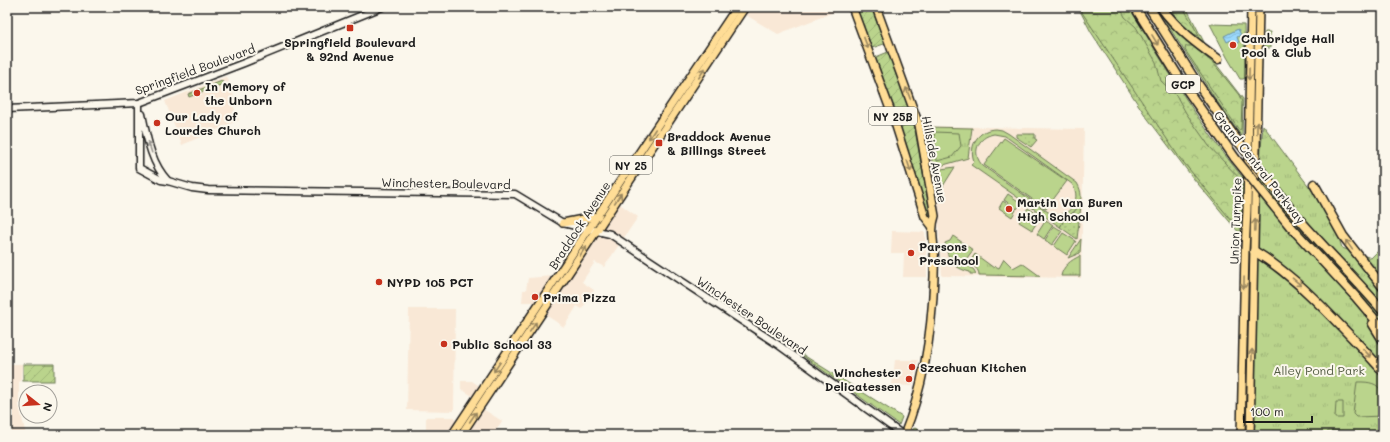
<svg xmlns="http://www.w3.org/2000/svg" width="1390" height="442" font-family="Mali,sans-serif">
<style>
.built{fill:#f9e8d6}
.grass{fill:url(#grass-dots);stroke:#6b7854}
.forest{fill:url(#forest-crowns);stroke:#6b7854}
.park{fill:url(#park-tufts);stroke:#6b7854}
.garden{fill:url(#garden-furrows);stroke:#6b7854}
.pitch{fill:#bad48c;stroke:#6b7854;fill-rule:evenodd}
.water{fill:url(#water-waves);stroke:#688da3}
.lines{fill:none;stroke-linecap:round;stroke-linejoin:round}
.secondary-casing{stroke:#1c1c1c;stroke-width:9}
.primary-casing{stroke:#1c1c1c;stroke-width:10}
.motorway-casing{stroke:#1c1c1c;stroke-width:11}
.secondary{stroke:#fbf7ec;stroke-width:6}
.primary{stroke:#ffdd96;stroke-width:7}
.motorway{stroke:#ffdd96;stroke-width:8}
.motorway-bridge-casing{stroke:#1c1c1c;stroke-width:11;stroke-linecap:butt}
.motorway-bridge{stroke:#ffdd96;stroke-width:8}
.oneway{stroke:#99865f}
.oneway2{stroke:#97948e}
.poi-dot{fill:#c8321e;stroke:#fbf7ec;stroke-width:1.5}
.labels{text-anchor:middle;dominant-baseline:central;stroke-width:4;stroke-linejoin:round;paint-order:stroke}
.shield{fill:#fbf7ec;stroke:#5f5e5a;stroke-width:1}
.shield-label{font-size:11px;font-weight:bold;fill:#1c1c1c}
.poi-label{font-size:12px;font-weight:bold;fill:#1c1c1c;stroke:#fbf7ec;text-anchor:start}
.street-label{font-size:12px;fill:#1c1c1c;stroke:#fbf7ec}
.park-label{font-size:12px;fill:#535c43;stroke:#fbf7ec}
</style>
<defs>
<pattern id="grass-dots" width="8" height="8" patternUnits="userSpaceOnUse"><rect width="8" height="8" fill="#bad48c"/><path d="M2 2h.1M6 6h.1" fill="none" stroke="#9fb578" stroke-width="1.8" stroke-linecap="round"/></pattern>
<pattern id="forest-crowns" width="20" height="18" patternUnits="userSpaceOnUse"><rect width="20" height="18" fill="#bad48c"/><path d="M2 6a3 3 0 1 1 6 0M12 15a3 3 0 1 1 6 0" fill="none" stroke="#9fb578"/></pattern>
<pattern id="park-tufts" width="24" height="20" patternUnits="userSpaceOnUse"><rect width="24" height="20" fill="#bad48c"/><path d="M3 7l-1-3M5 7V3M7 7l1-3M15 17l-1-3M17 17v-4M19 17l1-3" fill="none" stroke="#9fb578"/></pattern>
<pattern id="garden-furrows" width="10" height="10" patternUnits="userSpaceOnUse"><rect width="10" height="10" fill="#bad48c"/><path d="M-1 1l2-2M0 10L10 0M9 11l2-2" fill="none" stroke="#9fb578"/></pattern>
<pattern id="water-waves" width="16" height="10" patternUnits="userSpaceOnUse"><rect width="16" height="10" fill="#9bd9fd"/><path d="M0 5q4-4 8 0t8 0" fill="none" stroke="#85bad8"/></pattern>
</defs>
<rect width="100%" height="100%" fill="#fbf7ec"/>
<filter id="ink" filterUnits="userSpaceOnUse"><feTurbulence type="fractalNoise" baseFrequency=".025" numOctaves="2"/><feDisplacementMap in="SourceGraphic" scale="8" xChannelSelector="R" yChannelSelector="G"/><feConvolveMatrix kernelMatrix="1 2 1 2 8 2 1 2 1" color-interpolation-filters="sRGB"/></filter>
<g filter="url(#ink)">
<g class="built">
<polygon points="749,7 847,7 778,34 744,14"/>
<polygon points="227,76 234,97 231,99 239,120 182,145 165,101"/>
<polygon points="923,126 1084,129 1081,278 942,276 938,220"/>
<polygon points="617,202 638,217 604,267 595,262 582,282 594,290 582,309 577,306 564,327 544,314"/>
<polygon points="892,231 925,232 927,277 903,277 904,253 891,253"/>
<polygon points="553,276 537,302 522,302 523,290 526,290 528,278"/>
<polygon points="409,309 455,309 454,411 407,410"/>
<polygon points="895,360 918,360 912,386 892,385"/>
<polygon points="7,364 22,364 21,381 19,382 19,405 26,435 7,435"/>
<polygon points="461,381 472,381 481,387 474,397 461,389"/>
<polygon points="483,409 502,421 493,435 466,435"/>
<polygon points="426,417 455,417 455,428 450,435 426,435"/>
</g>
<g class="grass">
<path d="M1078 7H1129C1165 66 1200 126 1244 179L1240 234 1193 178 1145 115 1091 32Z"/>
<polygon points="1156,7 1159,7 1216,64 1243,99 1242,137 1214,97"/>
<polygon points="1165,7 1186,7 1205,44 1203,47 1193,38"/>
<polygon points="222,81 223,84 189,97 188,94"/>
<polygon points="1016,134 1035,134 1035,139 1037,140 1031,147 1016,137"/>
<polygon points="1079,205 1081,205 1077,239 1060,227 1063,222 1059,219 1072,215"/>
</g>
<g class="forest">
<polygon points="1079,7 1120,7 1125,17 1136,27 1156,62 1161,81 1176,95 1186,113 1209,146 1241,180 1237,227 1179,157 1081,11"/>
<path d="M1169 7H1183L1199 36C1186 33 1177 17 1169 7Z"/>
<polygon points="1186,46 1193,46 1214,64 1239,95 1242,102 1241,129 1239,130 1185,50"/>
</g>
<g class="park">
<polygon points="1263,125 1325,208 1337,232 1342,248 1371,258 1383,246 1383,435 1253,435 1257,260 1260,161"/>
<polygon points="927,127 972,128 968,158 933,168"/>
<polygon points="955,167 938,194 934,170"/>
<path d="M953 236 973 250 964 262 974 270 976 274H970V272C953 268 948 260 945 243L950 241Z"/>
<path d="M975 254 994 268 995 266 999 268 1004 259 1013 268 1022 263 1040 276 979 275C979 269 973 266 969 263Z"/>
<path d="M1080 256V276H1061C1063 266 1071 260 1080 256Z"/>
<polygon points="789,346 902,417 899,425"/>
<polygon points="915,428 927,435 914,435 912,434 913,429"/>
</g>
<g class="garden">
<polygon points="856,7 871,7 885,43 884,44 872,48"/>
<polygon points="1265,32 1270,32 1270,48 1264,48"/>
<polygon points="888,52 911,113 910,115 897,115 875,58 876,57"/>
<polygon points="902,123 913,124 914,125 931,218 929,218 900,126"/>
<polygon points="1081,239 1080,253 1068,258"/>
<rect x="23" y="364" width="31" height="17"/>
</g>
<g class="pitch">
<polygon points="1210,24 1244,25 1245,78 1243,79 1240,79 1227,57"/>
<path d="M996 129 1002 130 1009 134 1077 183C1087 200 1077 215 1059 219L1063 222 1060 227 971 165 974 161C968 145 979 129 996 129ZM994 134 1005 136 1072 184C1083 200 1069 219 1051 214L983 166C971 154 977 137 994 134Z"/>
<polygon points="934,132 959,133 961,146 952,157 937,161"/>
<polygon points="1004,138 1067,181 1046,209 984,165"/>
<polygon points="1008,194 1021,203 1017,209 1004,200"/>
<polygon points="1003,201 1016,210 1012,217 999,208"/>
<polygon points="1028,208 1042,217 1037,223 1024,214"/>
<polygon points="1023,215 1036,224 1032,230 1019,222"/>
<polygon points="1046,220 1053,225 1044,239 1037,234"/>
<polygon points="1054,226 1062,231 1052,245 1045,240"/>
<polygon points="1063,233 1076,241 1067,255 1054,246"/>
<path d="M1357 382C1385 381 1383 393 1383 416L1356 417 1353 414Z"/>
<polygon points="1336,402 1343,402 1343,418 1335,418"/>
<polygon points="1328,431 1343,431 1343,435 1327,435"/>
</g>
<polygon class="water" points="1238,29 1241,35 1237,37 1239,43 1234,45 1231,40 1227,42 1224,36"/>
<g class="lines">
<g class="secondary-casing">
<g id="secondary">
<polyline points="139,103 139,168 161,180 168,181 192,188 208,190 515,194 563,223 610,234 780,346 903,435"/>
<polyline points="7,109 139,103 244,63 382,7"/>
<path d="M142 114C147 138 151 163 168 181"/>
</g>
</g>
<g class="primary-casing">
<g id="primary">
<polyline points="852,7 894,120 925,217 932,226"/>
<path d="M876 7 919 125 935 216C931 228 933 237 934 249 935 258 934 268 934 277 932 329 924 387 904 435"/>
<polyline points="563,223 598,216"/>
<path d="M452 435C547 292 641 149 737 7"/>
<polyline points="461,435 745,7"/>
<polyline points="1241,435 1245,251 1247,210 1251,7"/>
<polyline points="1250,435 1259,7"/>
</g>
</g>
<g class="motorway-casing">
<g id="motorway">
<polyline points="1135,7 1183,84 1235,158"/>
<polyline points="1149,7 1193,77 1234,136"/>
<path d="M1161 7C1176 28 1197 44 1218 59"/>
<polyline points="1314,184 1343,236 1383,287"/>
<path d="M1293 212C1322 246 1354 277 1383 311"/>
<polyline points="1290,226 1355,296 1383,329"/>
<path d="M1254 251C1284 269 1309 293 1333 318 1350 335 1367 353 1383 371"/>
<polyline points="1373,324 1383,340"/>
</g>
</g>
<use href="#secondary" class="secondary"/>
<use href="#primary" class="primary"/>
<use href="#motorway" class="motorway"/>
<g class="motorway-bridge-casing">
<g id="motorway-bridge">
<polyline points="1234,136 1293,212"/>
<polyline points="1235,158 1290,226"/>
</g>
</g>
<use href="#motorway-bridge" class="motorway-bridge"/>
</g>
<defs><path id="oneway-shaft" d="M-6 0H5M1.5-3L5.5 0L1.5 3" fill="none" stroke-width="1.6" stroke-linecap="round" stroke-linejoin="round"/></defs>
<g class="oneway">
<use href="#oneway-shaft" transform="translate(1155 40) rotate(59)"/>
<use href="#oneway-shaft" transform="translate(866 43) rotate(69)"/>
<use href="#oneway-shaft" transform="translate(702 73) rotate(-57)"/>
<use href="#oneway-shaft" transform="translate(1249 74) rotate(91)"/>
<use href="#oneway-shaft" transform="translate(908 93) rotate(-111)"/>
<use href="#oneway-shaft" transform="translate(1257 128) rotate(-89)"/>
<use href="#oneway-shaft" transform="translate(652 134) rotate(123)"/>
<use href="#oneway-shaft" transform="translate(909 166) rotate(72)"/>
<use href="#oneway-shaft" transform="translate(618 198) rotate(-56)"/>
<use href="#oneway-shaft" transform="translate(1255 225) rotate(-88)"/>
<use href="#oneway-shaft" transform="translate(1349 245) rotate(-125)"/>
<use href="#oneway-shaft" transform="translate(583 251) rotate(-57)"/>
<use href="#oneway-shaft" transform="translate(1297 282) rotate(40)"/>
<use href="#oneway-shaft" transform="translate(1244 283) rotate(91)"/>
<use href="#oneway-shaft" transform="translate(533 327) rotate(-56)"/>
<use href="#oneway-shaft" transform="translate(1367 353) rotate(47)"/>
<use href="#oneway-shaft" transform="translate(1252 355) rotate(-89)"/>
<use href="#oneway-shaft" transform="translate(497 367) rotate(124)"/>
<use href="#oneway-shaft" transform="translate(473 417) rotate(-56)"/>
</g>
<use class="oneway2" href="#oneway-shaft" transform="translate(150 147) rotate(-108)"/>
</g>
<g class="poi-dot">
<rect x="346" y="24" width="8" height="8" rx="2"/>
<circle cx="1233" cy="45" r="4"/>
<circle cx="197" cy="93" r="4"/>
<circle cx="157" cy="123" r="4"/>
<rect x="655" y="139" width="8" height="8" rx="2"/>
<circle cx="1009" cy="209" r="4"/>
<circle cx="911" cy="253" r="4"/>
<circle cx="379" cy="282" r="4"/>
<circle cx="535" cy="297" r="4"/>
<circle cx="444" cy="344" r="4"/>
<circle cx="912" cy="367" r="4"/>
<circle cx="909" cy="379" r="4"/>
</g>
<g class="labels">
<g class="shield">
<rect x="1166" y="75" width="34" height="18" rx="3"/>
<rect x="869" y="107" width="48" height="18" rx="3"/>
<rect x="610" y="156" width="42" height="18" rx="3"/>
</g>
<g class="shield-label">
<text x="1183" y="84">GCP</text>
<text x="893" y="116">NY 25B</text>
<text x="631" y="165">NY 25</text>
</g>
<g class="poi-label">
<text x="1241" y="38">Cambridge Hall<tspan x="1241" dy="14">Pool &amp; Club</tspan></text>
<text x="350" y="42" text-anchor="middle">Springfield Boulevard<tspan x="350" dy="14">&amp; 92nd Avenue</tspan></text>
<text x="205" y="86">In Memory of<tspan x="205" dy="14">the Unborn</tspan></text>
<text x="165" y="116">Our Lady of<tspan x="165" dy="14">Lourdes Church</tspan></text>
<text x="667" y="136">Braddock Avenue<tspan x="667" dy="14">&amp; Billings Street</tspan></text>
<text x="1017" y="202">Martin Van Buren<tspan x="1017" dy="14">High School</tspan></text>
<text x="919" y="246">Parsons<tspan x="919" dy="14">Preschool</tspan></text>
<text x="387" y="282">NYPD 105 PCT</text>
<text x="543" y="297">Prima Pizza</text>
<text x="452" y="344">Public School 33</text>
<text x="920" y="367">Szechuan Kitchen</text>
<text x="901" y="372" text-anchor="end">Winchester<tspan x="901" dy="14">Delicatessen</tspan></text>
</g>
<g class="street-label">
<text transform="translate(195 69) rotate(-20)">Springfield Boulevard</text>
<text transform="translate(935 159) rotate(79)">Hillside Avenue</text>
<text transform="translate(1260 167) rotate(52)">Grand Central Parkway</text>
<text transform="translate(446 183) rotate(1)">Winchester Boulevard</text>
<text transform="translate(1235 221) rotate(-88)">Union Turnpike</text>
<text transform="translate(579 225) rotate(-57)">Braddock Avenue</text>
<text transform="translate(752 315) rotate(34)">Winchester Boulevard</text>
</g>
<g class="park-label">
<text x="1319" y="370">Alley Pond Park</text>
</g>
</g>
<rect width="1390" height="442" fill="none" stroke="#fbf7ec" stroke-width="24"/>
<rect x="12" y="12" width="1366" height="418" fill="none" stroke="#1c1c1c" stroke-width="1.5" filter="url(#ink)"/>
<g transform="translate(38 404) rotate(107)"><circle r="19" fill="#fbf7ec" stroke="#a29f99"/>
<path d="M0-3L7 15L0 10L-7 15Z" fill="#c8321e"/>
<text y="-6" font-size="11" font-weight="bold" text-anchor="middle" fill="#1c1c1c">N</text>
</g>
<path d="M1244 416v6h68v-6" fill="none" stroke="#1c1c1c" stroke-width="2"/>
<text x="1250" y="416" font-size="12" fill="#1c1c1c" stroke="#fbf7ec" stroke-width="3" paint-order="stroke">100 m</text>
</svg>
